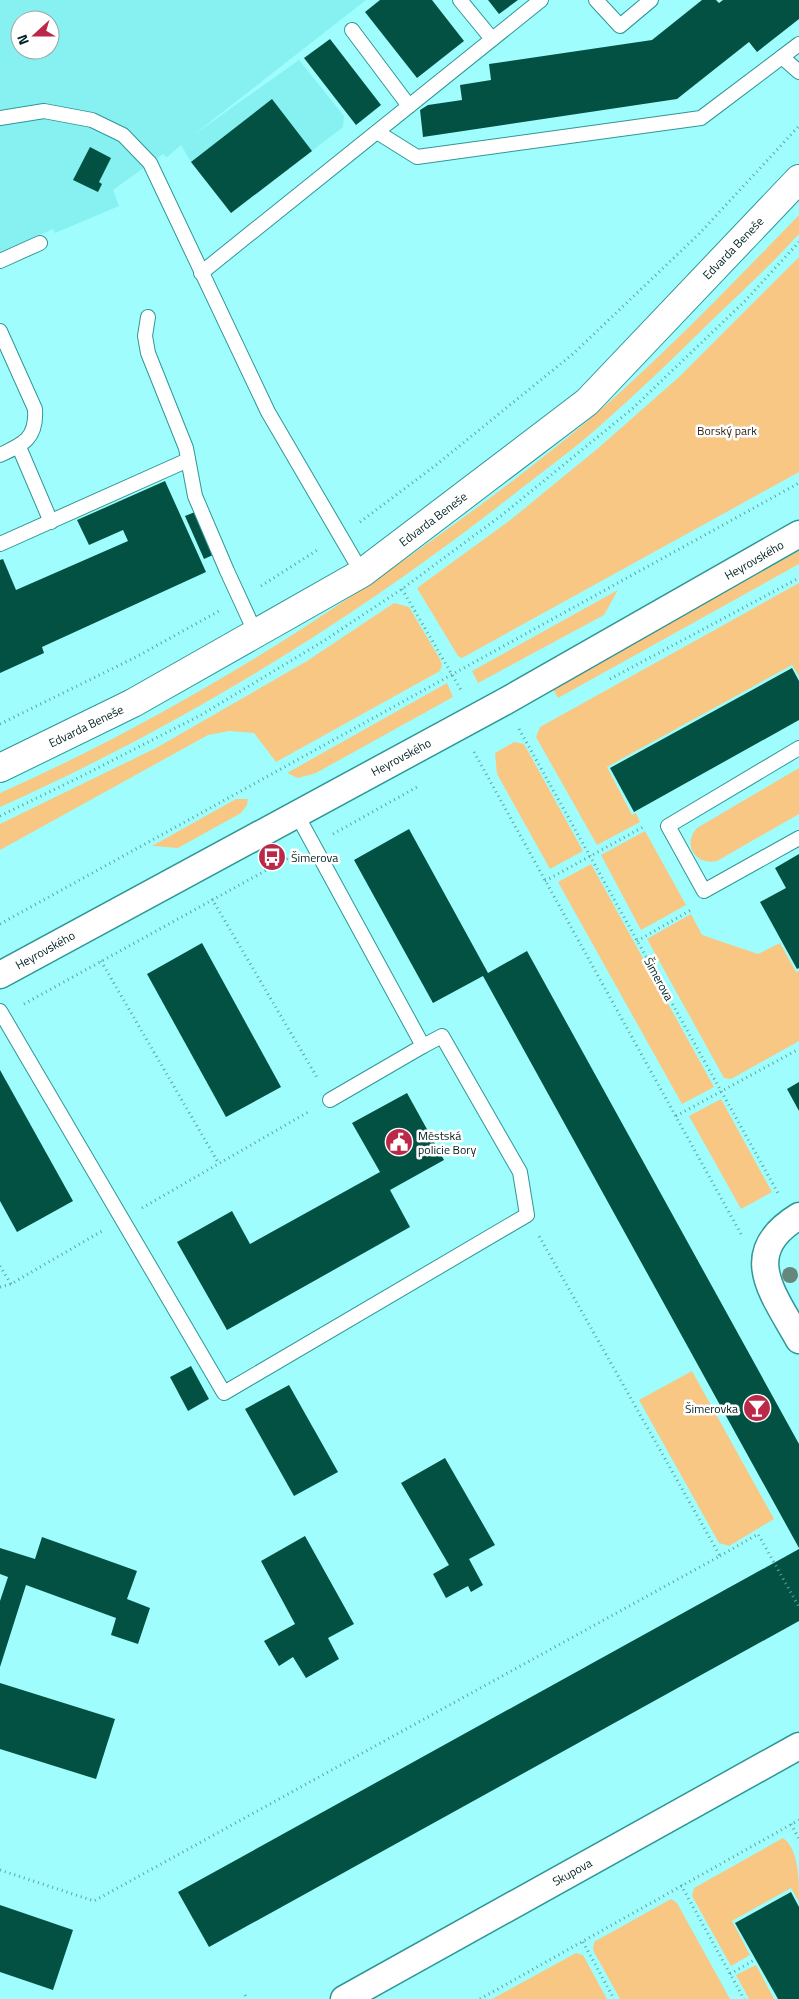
<svg xmlns="http://www.w3.org/2000/svg" width="799" height="1999" font-family="'Titillium Web',sans-serif">
<style>
.built{fill:#86f1f0;fill-rule:evenodd}
.green{fill:#f8c784}
.building{fill:#035143}
.lines{fill:none;stroke-linecap:round;stroke-linejoin:round}
.service-casing{stroke:#319696;stroke-width:16}
.minor-casing{stroke:#319696;stroke-width:29}
.tertiary-casing{stroke:#319696;stroke-width:30}
.path{stroke:#5ea3a2;stroke-width:3;stroke-dasharray:1 4;stroke-linecap:butt}
.service{stroke:#fff;stroke-width:14}
.minor{stroke:#fff;stroke-width:26}
.tertiary{stroke:#fff;stroke-width:28}
.tree{fill:#65887c}
.labels{text-anchor:middle;dominant-baseline:central;stroke-width:5;stroke-linejoin:round;paint-order:stroke}
.street-label{font-size:12px;fill:#032222;stroke:#fff}
.park-label{font-size:12px;fill:#362713;stroke:#fff}
.poi-label{font-size:12px;fill:#032222;stroke:#fff;text-anchor:start}
</style>
<rect width="100%" height="100%" fill="#9ffefd"/>
<path class="built" d="M0 0H366L192 136 299 60 344 116 343 127 231 213 191 162 181 145 167 157 163 154 113 190 119 206 55 233 53 229 0 252ZM20 20H50V50H20Z"/>
<g class="green">
<path d="M799 215V234C770 266 738 295 707 325 673 359 638 392 602 424 574 449 542 472 513 495 355 619 183 725 0 807V793C155 724 301 635 438 536 499 492 559 447 615 397 679 339 739 277 799 215Z"/>
<polygon points="799,257 799,472 462,658 458,656 417,588 509,521 596,450 679,377"/>
<polygon points="799,551 799,564 558,698 552,688"/>
<polygon points="799,583 799,676 792,665 607,767 632,815 636,813 640,822 597,845 536,737 540,727"/>
<polygon points="618,590 604,615 478,683 472,671"/>
<polygon points="394,603 409,607 440,659 442,665 440,671 276,762 254,733 229,731 208,735 0,850 0,824 156,748 307,661"/>
<polygon points="447,683 453,697 316,773 298,778 287,773"/>
<polygon points="514,742 524,744 583,851 550,869 497,774 495,753"/>
<path d="M799 768V814L717 861C695 866 682 844 697 828Z"/>
<polygon points="236,799 248,799 247,805 241,813 178,848 152,846"/>
<polygon points="645,831 686,905 641,930 601,855"/>
<polygon points="591,864 714,1087 682,1104 558,882"/>
<polygon points="691,914 702,935 758,954 780,943 796,972 799,971 799,1041 731,1079 724,1078 647,939"/>
<polygon points="721,1099 772,1192 741,1209 689,1116"/>
<polygon points="692,1371 774,1519 729,1546 719,1543 639,1400"/>
<path d="M783 1838C799 1849 799 1880 799 1902L791 1888 732 1921 750 1955 731 1966 692 1896 694 1888Z"/>
<polygon points="671,1899 677,1903 730,1999 620,1999 593,1950 594,1942"/>
<polygon points="576,1953 583,1955 607,1999 492,1999"/>
<polygon points="756,1965 774,1999 749,1999 736,1975"/>
</g>
<g class="building">
<polygon points="380,0 432,0 464,41 417,78 365,12"/>
<polygon points="488,0 518,0 499,14"/>
<polygon points="702,0 716,0 719,3 723,0 799,0 799,19 757,52 749,42 677,99 423,137 420,110 428,105 462,100 460,85 491,80 489,64 652,40"/>
<polygon points="330,39 381,105 356,125 304,58"/>
<polygon points="272,99 312,151 231,213 191,162"/>
<polygon points="90,147 111,158 99,182 102,184 98,192 73,180"/>
<polygon points="165,481 206,572 42,647 44,653 0,673 0,560 3,559 16,590 128,541 123,530 89,545 77,520"/>
<polygon points="195,512 213,555 204,559 185,516"/>
<polygon points="792,668 799,681 799,720 634,812 610,768"/>
<polygon points="409,829 488,973 527,951 799,1444 799,1548 483,976 433,1003 354,860"/>
<polygon points="799,854 799,968 797,969 760,902 786,888 775,868"/>
<polygon points="202,943 281,1087 226,1117 147,974"/>
<polygon points="0,1070 73,1201 17,1232 0,1201"/>
<polygon points="799,1082 799,1111 787,1089"/>
<polygon points="407,1093 444,1160 390,1190 410,1227 227,1330 177,1242 232,1211 250,1244 380,1172 352,1123"/>
<polygon points="191,1366 209,1399 188,1411 170,1377"/>
<polygon points="289,1385 338,1472 294,1496 245,1409"/>
<polygon points="445,1458 495,1545 469,1559 483,1585 471,1592 468,1586 446,1598 433,1574 449,1565 401,1483"/>
<polygon points="305,1536 354,1624 328,1638 339,1659 306,1678 293,1657 279,1666 264,1641 295,1624 261,1561"/>
<polygon points="42,1537 137,1571 127,1599 150,1608 138,1644 111,1635 116,1618 26,1585 0,1667 0,1601 8,1577 0,1574 0,1548 35,1559"/>
<polygon points="799,1549 799,1621 209,1947 178,1892"/>
<polygon points="0,1683 115,1719 96,1779 0,1749"/>
<polygon points="791,1892 799,1907 799,1999 778,1999 735,1923"/>
<polygon points="0,1905 73,1930 53,1990 0,1972"/>
</g>
<g class="lines">
<g class="service-casing">
<g id="service">
<polyline points="460,0 492,39"/>
<polyline points="596,0 620,26 651,0"/>
<polyline points="352,30 409,106"/>
<polyline points="782,57 799,72"/>
<polyline points="0,118 44,111 92,120 123,135 150,163 268,412 362,573"/>
<polyline points="377,132 417,157 701,118 799,44"/>
<polyline points="0,261 40,243"/>
<polyline points="201,273 541,0"/>
<polyline points="148,317 145,336 148,353 186,448 195,496 227,571 256,634"/>
<path d="M0 331 35 409C37 438 24 444 0 455"/>
<polyline points="19,447 51,522"/>
<polyline points="0,544 188,460"/>
<polyline points="799,748 668,826 704,891 799,838"/>
<polyline points="0,1011 224,1393 527,1215 520,1172 442,1036 423,1046 296,813"/>
<polyline points="330,1100 423,1046"/>
</g>
</g>
<g class="minor-casing">
<g id="minor">
<polyline points="0,975 504,702 799,534"/>
<path d="M799 1216C738 1253 773 1293 799 1340"/>
<polyline points="344,1999 799,1746"/>
</g>
</g>
<g class="tertiary-casing">
<polyline id="tertiary" points="0,768 133,703 362,573 587,402 799,179"/>
</g>
<g class="path">
<polyline points="360,522 436,465 574,353 700,233 799,126"/>
<polyline points="261,586 319,549"/>
<polyline points="402,589 461,690"/>
<polyline points="610,679 799,578"/>
<polyline points="0,724 136,657 219,611"/>
<polyline points="519,729 778,1193"/>
<polyline points="474,752 741,1234"/>
<polyline points="0,816 80,777 201,715 322,642 402,589 502,515 632,409 745,301 799,242"/>
<polyline points="333,834 417,787"/>
<polyline points="545,881 645,826"/>
<polyline points="212,899 318,1079"/>
<polyline points="0,924 799,483"/>
<polyline points="637,941 691,910"/>
<polyline points="101,961 219,1164"/>
<polyline points="24,1004 292,856"/>
<polyline points="676,1116 799,1049"/>
<polyline points="142,1208 310,1111"/>
<polyline points="0,1266 11,1284"/>
<polyline points="0,1287 11,1284 102,1231"/>
<polyline points="720,1556 758,1534 799,1607"/>
<polyline points="791,1824 799,1839"/>
<polyline points="0,1870 94,1901 720,1556 539,1236"/>
<polyline points="681,1885 744,1999"/>
<polyline points="583,1942 614,1999"/>
<polyline points="730,1974 756,1959"/>
<polyline points="245,1995 247,1999"/>
<polyline points="480,1999 799,1820"/>
</g>
<use href="#service" class="service"/>
<use href="#minor" class="minor"/>
<use href="#tertiary" class="tertiary"/>
</g>
<circle class="tree" cx="790" cy="1275" r="8"/>
<defs>
<g id="bus-disc" transform="scale(1.4375)"><circle r="9.5" fill="#ba2947" stroke="#fff"/><path d="M-5-6H5V4H4V6H2V4H-2V6H-4V4H-5ZM-3.5-4V0h7V-4ZM-3.5 1.2v1.5H-2V1.2ZM2 1.2v1.5H3.5V1.2Z" fill="#fff"/></g>
<g id="civic-disc" transform="scale(1.4375)"><circle r="9.5" fill="#ba2947" stroke="#fff"/><path d="M-.6-6.5H3V-4.5H.6V-3L4-1V1h2V6H-6V1h2V-1L-.6-3ZM-1.2 2.5V6h2.4V2.5Z" fill="#fff"/></g>
<g id="bar-disc" transform="scale(1.4375)"><circle r="9.5" fill="#ba2947" stroke="#fff"/><path d="M-6-5H6L.8 .8V4.5H3.5V6h-7V4.5H-.8V.8Z" fill="#fff"/></g>
</defs>
<g fill-rule="evenodd">
<use href="#bus-disc" x="272" y="857"/>
<use href="#civic-disc" x="399" y="1142"/>
<use href="#bar-disc" x="757" y="1408"/>
</g>
<g class="labels">
<g class="street-label">
<text transform="translate(733 248) rotate(-46)">Edvarda Beneše</text>
<text transform="translate(433 519) rotate(-37)">Edvarda Beneše</text>
<text transform="translate(754 560) rotate(-30)">Heyrovského</text>
<text transform="translate(86 726) rotate(-26)">Edvarda Beneše</text>
<text transform="translate(401 757) rotate(-28)">Heyrovského</text>
<text transform="translate(45 950) rotate(-29)">Heyrovského</text>
<text transform="translate(659 979) rotate(61)">Šimerova</text>
<text transform="translate(572 1872) rotate(-29)">Skupova</text>
</g>
<g class="park-label">
<text x="727" y="430">Borský park</text>
</g>
<g class="poi-label">
<text x="291" y="857">Šimerova</text>
<text x="418" y="1135">Městská<tspan x="418" dy="14">policie Bory</tspan></text>
<text x="738" y="1408" text-anchor="end">Šimerovka</text>
</g>
</g>
<g transform="translate(35 35) rotate(249)"><circle r="24" fill="#ffffff" stroke="#9aa7a7"/>
<path d="M0-4L9 19L0 12L-9 19Z" fill="#ba2947"/>
<text y="-8" font-size="14" font-weight="bold" text-anchor="middle" fill="#032222">N</text>
</g>
</svg>
